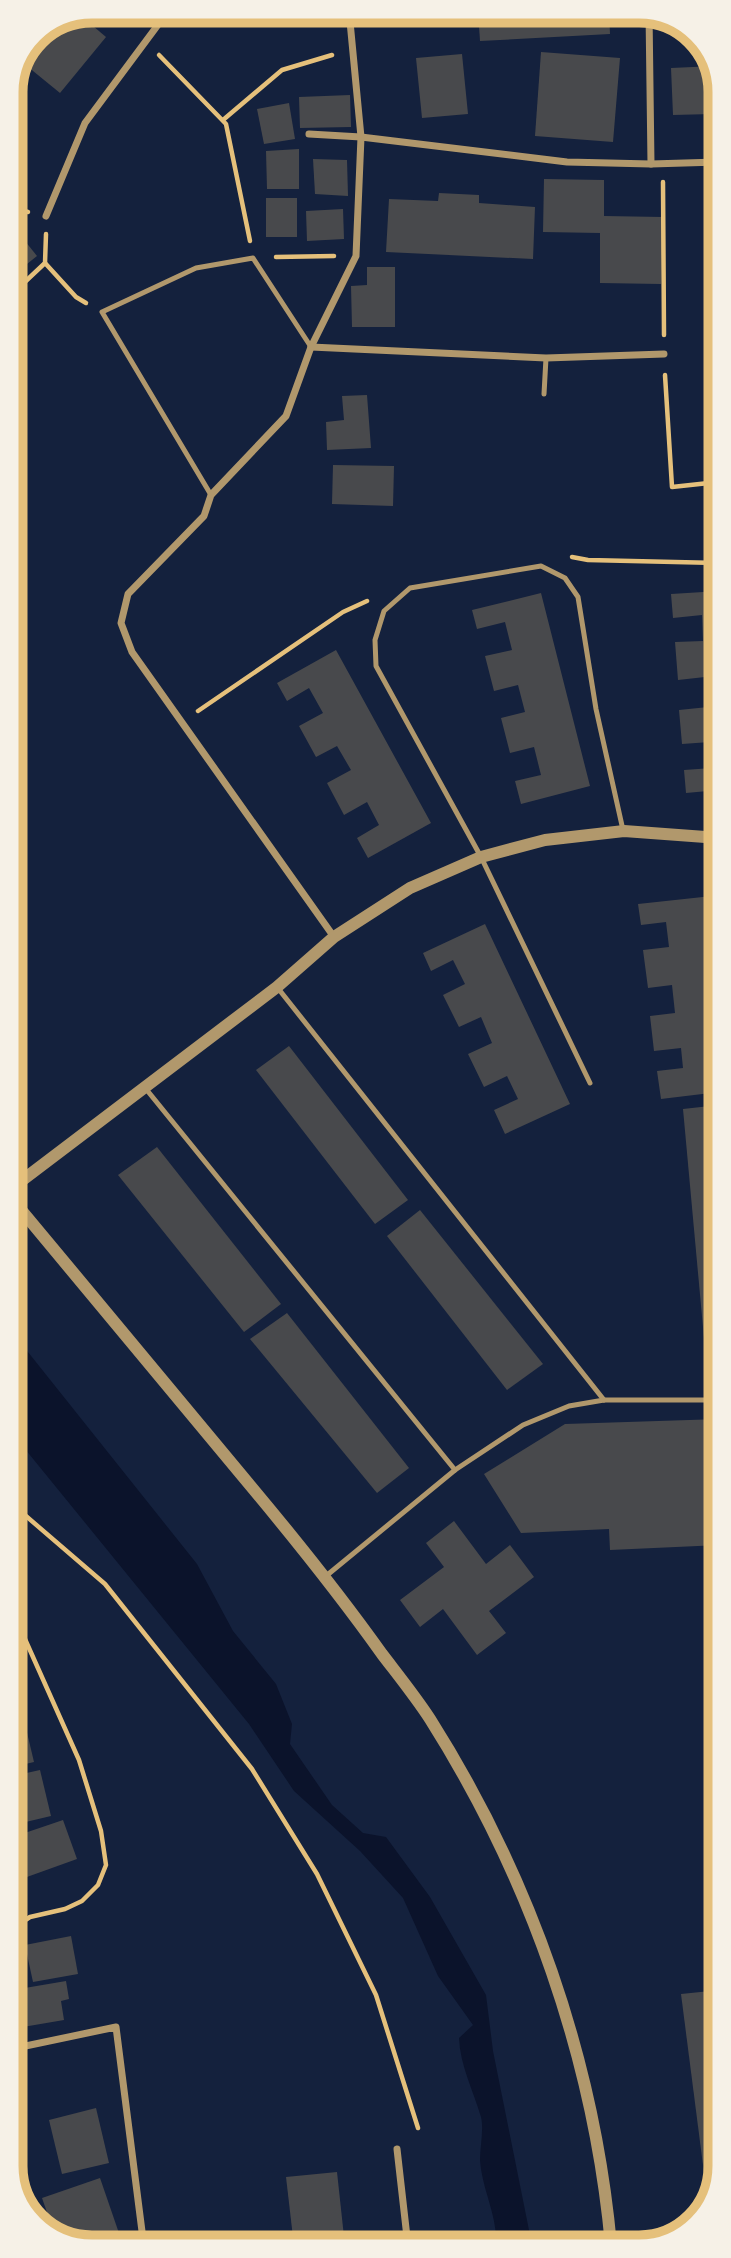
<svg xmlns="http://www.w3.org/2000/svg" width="731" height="2258" font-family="'Exo 2',sans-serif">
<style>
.water{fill:#0b132b}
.building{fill:#48494c}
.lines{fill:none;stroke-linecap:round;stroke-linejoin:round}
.path{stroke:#e5c07b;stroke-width:4.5}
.service{stroke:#b1986c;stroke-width:5}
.minor{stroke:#b1986c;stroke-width:7}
.tertiary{stroke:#b1986c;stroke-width:12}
.rim{fill:none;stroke:#e5c07b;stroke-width:9}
</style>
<rect width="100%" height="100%" fill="#14213d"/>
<path class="water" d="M12 1332 197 1564 233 1631 276 1684 292 1724 290 1744 332 1805 363 1833 386 1837 430 1897 486 1995 493 2051 532 2245 496 2246C498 2216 482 2190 480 2160 480 2146 484 2130 481 2117 473 2090 460 2065 459 2038L473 2025 438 1976 403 1898 360 1851 294 1791 249 1724 12 1433Z"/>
<g class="building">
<polygon points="478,11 609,11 610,34 480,41"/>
<polygon points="80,15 106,37 60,93 22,62 26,52 44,30"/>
<polygon points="541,52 620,58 613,142 535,136"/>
<polygon points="462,54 468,114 422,118 416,58"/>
<polygon points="715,66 718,71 718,136 713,136 712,114 673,115 671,68"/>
<polygon points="350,95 351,127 300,128 299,97"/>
<polygon points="289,103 295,139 264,144 257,109"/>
<polygon points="299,149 299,189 267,189 266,151"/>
<polygon points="313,159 347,160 348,196 315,194"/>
<polygon points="544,179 604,180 604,216 663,217 661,284 600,283 600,233 543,232"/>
<polygon points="439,193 479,195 479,203 535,207 533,259 386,252 389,199 438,201"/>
<rect x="266" y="198" width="31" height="39"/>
<polygon points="343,209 344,239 307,241 306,211"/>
<polygon points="13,226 37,256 17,272 11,264"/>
<polygon points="367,267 395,267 395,327 352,327 351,286 367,285"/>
<polygon points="367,395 371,448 327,450 326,422 344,420 342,396"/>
<polygon points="333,465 394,466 393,506 332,504"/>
<polygon points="719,591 719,790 686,793 684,770 712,768 710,742 682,744 679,710 708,707 705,677 678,680 675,642 703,641 702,615 673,618 671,594"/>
<polygon points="541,593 590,786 521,804 515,781 541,775 534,747 510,753 501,718 525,712 518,685 494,691 485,656 512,650 505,622 477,629 472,610"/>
<polygon points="336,650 431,823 368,858 357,838 379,825 367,802 344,815 327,783 351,770 337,746 316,757 299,726 323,713 309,688 287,701 277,683"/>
<polygon points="712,896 719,948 719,1092 661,1099 657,1071 683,1068 681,1048 654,1051 650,1016 675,1013 672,985 648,988 643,950 669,947 666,922 641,925 638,904"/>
<polygon points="485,924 570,1104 505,1134 494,1110 518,1099 507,1076 484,1087 468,1054 492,1043 481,1017 459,1027 443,995 465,984 453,960 431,971 423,953"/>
<polygon points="289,1046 408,1200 375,1224 256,1070"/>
<polygon points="719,1105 719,1359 706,1360 683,1109"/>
<polygon points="157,1147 281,1304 244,1332 118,1175"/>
<polygon points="420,1210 543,1364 507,1390 387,1236"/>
<polygon points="287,1313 409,1468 377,1493 250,1339"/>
<polygon points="720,1419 720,1545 610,1550 609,1529 521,1533 484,1474 565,1424"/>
<polygon points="454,1521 486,1564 510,1545 534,1577 489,1611 506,1633 477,1655 443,1609 420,1627 400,1600 444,1567 426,1543"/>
<polygon points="13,1680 25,1712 13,1716"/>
<polygon points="25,1724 34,1762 13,1767 13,1728"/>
<polygon points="40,1770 51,1816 13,1825 13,1776"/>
<polygon points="63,1820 77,1859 13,1882 13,1837"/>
<polygon points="71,1936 78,1974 33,1982 25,1945"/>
<polygon points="66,1981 69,1999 61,2001 64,2020 17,2028 13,1990"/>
<polygon points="720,1990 720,2167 708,2204 681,1994"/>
<polygon points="96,2108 109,2163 62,2174 49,2120"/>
<polygon points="337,2172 345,2246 294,2246 286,2177"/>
<polygon points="100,2178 122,2242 105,2247 86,2247 55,2235 42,2198"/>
</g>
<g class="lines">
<g class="path">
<polyline points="159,55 226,124 250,241"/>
<polyline points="223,120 282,70 332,55"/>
<polyline points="663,182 664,335"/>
<polyline points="11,202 16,209 28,212"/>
<polyline points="276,257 334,256"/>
<polyline points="45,263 76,297 86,303"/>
<polyline points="11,295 45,263 46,234"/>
<polyline points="665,375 672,487 718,482"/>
<polyline points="572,557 588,560 718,563"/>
<polyline points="198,711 343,612 367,601"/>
<polyline points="12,1504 105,1584 252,1769 317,1874 376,1995 418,2128"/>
<polyline points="12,1610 79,1760 101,1831 106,1865 98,1885 82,1901 65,1909 30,1917 13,1928"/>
</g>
<g class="service">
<polyline points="544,394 546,358"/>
<polyline points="211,495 102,312 196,268 253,258 311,347"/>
<polyline points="277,987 604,1400"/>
<polyline points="590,1083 481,857 376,666 375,640 384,611 410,588 541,566 565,578 578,597 596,709 623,830"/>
<polyline points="146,1089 455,1470"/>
<polyline points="326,1576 455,1470 523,1425 569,1406 604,1400 720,1400"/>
</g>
<g class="minor">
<polyline points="649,12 651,164"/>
<polyline points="309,134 361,137 567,162 651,164 718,162"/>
<polyline points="46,216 85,123 166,14 174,11"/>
<polyline points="311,347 546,358 664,354"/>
<polyline points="334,937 132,652 121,623 128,594 204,516 211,495 286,416 311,347 356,256 361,137 349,11"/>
<polyline points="13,2055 16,2048 116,2027 144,2247"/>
<polyline points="397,2149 408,2246"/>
</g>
<g class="tertiary">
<polyline points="12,1188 277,987 334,937 410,888 481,857 545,840 624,831 719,838"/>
<path d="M12 1199C91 1294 170 1389 249 1484 295 1539 340 1595 382 1654 398 1675 415 1696 430 1719 530 1877 594 2059 611 2245"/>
</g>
</g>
<path d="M0 0H731V2258H0ZM92 23H639A69 69 0 0 1 708 92V2166A69 69 0 0 1 639 2235H92A69 69 0 0 1 23 2166V92A69 69 0 0 1 92 23Z" fill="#f6f1e7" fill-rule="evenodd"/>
<path class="rim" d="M92 23H639A69 69 0 0 1 708 92V2166A69 69 0 0 1 639 2235H92A69 69 0 0 1 23 2166V92A69 69 0 0 1 92 23Z"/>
</svg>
